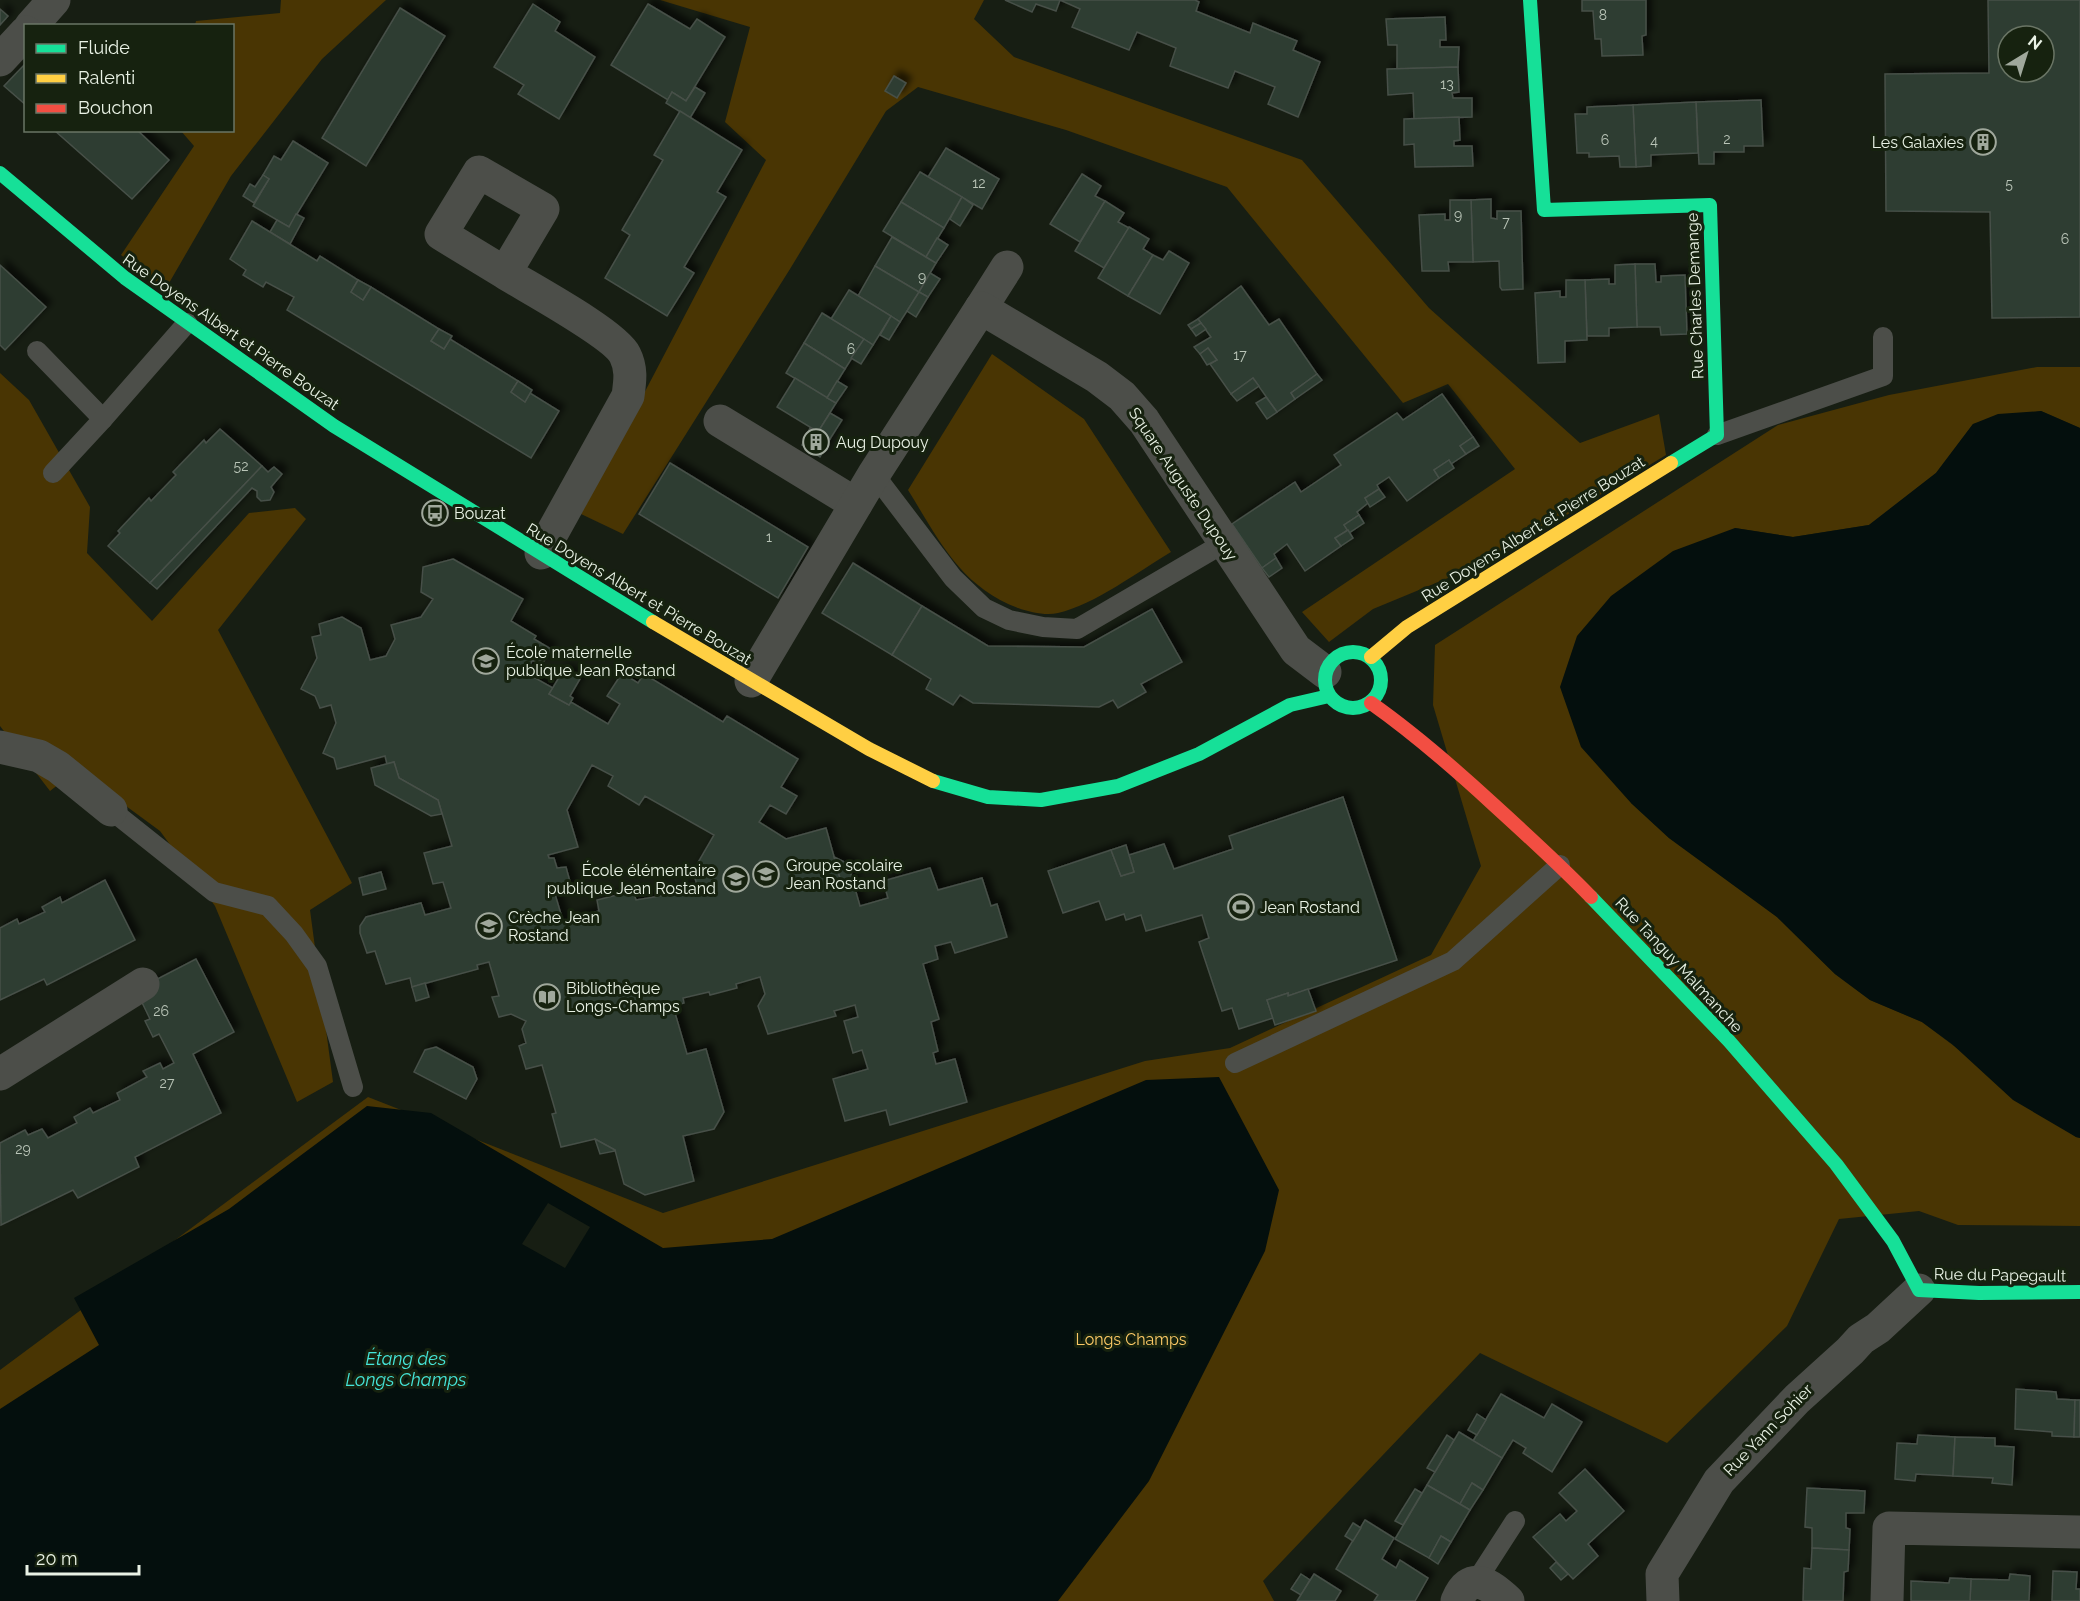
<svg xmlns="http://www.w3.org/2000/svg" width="2080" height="1601" font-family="Raleway,sans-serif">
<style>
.green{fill:#493503}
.water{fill:#040f0d}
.pier{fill:#171e13}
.building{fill:#2d3d31;stroke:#475048;stroke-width:1.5;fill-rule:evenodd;filter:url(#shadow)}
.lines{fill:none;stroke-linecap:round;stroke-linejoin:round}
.lane{stroke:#4c4e49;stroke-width:20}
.street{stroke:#4c4e49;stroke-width:33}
.fast{stroke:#16e098;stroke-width:14}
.slow{stroke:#ffcf43;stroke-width:14}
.jam{stroke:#f24e42;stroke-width:14}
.labels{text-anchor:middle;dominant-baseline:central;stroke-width:6;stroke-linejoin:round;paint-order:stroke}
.number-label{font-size:14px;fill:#bac5b8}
.poi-label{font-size:16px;fill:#e9f2e5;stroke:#16220f;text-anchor:start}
.street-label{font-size:16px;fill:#e9f2e5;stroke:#16220f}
.park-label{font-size:16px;fill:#fcc966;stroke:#16220f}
.water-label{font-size:18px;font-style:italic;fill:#45e5d9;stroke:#16220f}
</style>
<defs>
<filter id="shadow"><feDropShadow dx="5.5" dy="-5.5" stdDeviation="3" flood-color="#0009"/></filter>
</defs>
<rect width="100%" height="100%" fill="#171e13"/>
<g class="green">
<polygon points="281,0 386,0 322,59 231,176 165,290 121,255 194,146 181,131 232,130 232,26 195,25 196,21 280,13"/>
<polygon points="660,0 984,0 974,19 1014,57 1302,160 1429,308 1580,443 1659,414 1666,455 1494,559 1373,609 1329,642 1302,612 1515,469 1448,384 1403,403 1227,187 1066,130 918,87 886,111 790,269 623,534 581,514 766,160 725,122 750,27"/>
<path d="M992 354 1084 419 1171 552C1139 571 1094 605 1058 613 1046 616 1030 612 1018 608 960 586 939 540 908 490Z"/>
<polygon points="2037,367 2080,367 2080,428 2041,411 1973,424 1936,473 1869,525 1793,537 1735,528 1631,803 1669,838 1777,917 1835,974 1870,1000 1922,1022 2076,1137 2080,1138 2080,1226 1958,1225 1919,1211 1839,1219 1787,1326 1667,1443 1480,1353 1263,1581 1274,1601 0,1601 0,1370 368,1097 663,1213 1145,1061 1230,1048 1431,955 1481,866 1433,705 1435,645 1778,425 1889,395"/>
<polygon points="0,373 29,400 90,507 87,553 152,621 249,513 295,508 306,519 218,630 352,883 310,910 333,1082 297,1102 215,906 160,831 77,770 50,791 0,726"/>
</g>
<g class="water">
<polygon points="2041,411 2080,428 2080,1138 2076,1137 2013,1100 1952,1044 1922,1022 1870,1000 1835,974 1777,917 1669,838 1631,803 1581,747 1560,687 1577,636 1611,596 1673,551 1735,528 1793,537 1869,525 1936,473 1973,424 1998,414"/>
<polygon points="1219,1077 1279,1190 1265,1251 1149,1481 1058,1601 0,1601 0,1409 99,1345 74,1298 229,1209 367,1106 431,1113 663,1248 772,1239 1146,1080"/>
</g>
<polygon class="pier" points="548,1203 590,1227 565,1268 522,1244"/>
<g class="building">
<polygon points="1005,0 1195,0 1199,2 1196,11 1250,33 1253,23 1272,31 1297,41 1293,50 1320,62 1298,117 1268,104 1275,87 1235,71 1228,88 1170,66 1176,48 1137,32 1129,50 1072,27 1080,9 1060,0 1056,11 1036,4 1032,12"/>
<polygon points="1582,0 1646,0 1646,35 1642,36 1643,55 1602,56 1601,39 1595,39 1593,11 1582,11"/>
<path d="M1988 0H2080V317L1992 318 1990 212 1886 211 1885 74 1989 73ZM2008 36H2044V72H2008Z"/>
<polygon points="533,4 560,22 555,31 595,57 559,119 518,94 524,85 494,67"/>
<polygon points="648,4 690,29 697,19 725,37 686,101 672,92 668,100 611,65"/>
<polygon points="400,8 445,36 366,166 322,138"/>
<polygon points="0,9 8,16 0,25"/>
<polygon points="1445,17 1446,40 1440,40 1440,47 1459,47 1458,67 1397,69 1397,45 1388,45 1386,19"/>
<polygon points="26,63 26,105 4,86"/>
<polygon points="1458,67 1459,92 1452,93 1453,98 1472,98 1472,117 1414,119 1413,93 1388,95 1387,69"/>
<polygon points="894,76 906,83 897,98 885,91"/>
<polygon points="695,87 705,93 690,118 666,103 672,92 686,101"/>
<polygon points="1761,100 1763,146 1744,146 1744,152 1714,152 1714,164 1699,164 1696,102"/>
<polygon points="1696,102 1698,153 1651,155 1651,166 1636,167 1633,105"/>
<polygon points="1633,105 1636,167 1620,167 1619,156 1589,157 1589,153 1577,153 1575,114 1587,114 1587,107"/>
<polygon points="680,111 742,150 717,192 726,197 684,267 694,273 667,316 605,278 630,235 622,230 663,160 654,155"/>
<polygon points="1459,117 1460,140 1454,141 1454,146 1472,146 1473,166 1415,167 1414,144 1404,145 1404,119"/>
<polygon points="54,130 137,130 169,160 132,199"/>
<polygon points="293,141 328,163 289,227 253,206 269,179 263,175 274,156 281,160"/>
<polygon points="946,148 999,179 982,209 928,177"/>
<polygon points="920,172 962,197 944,228 901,202"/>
<polygon points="1082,174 1101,186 1095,196 1105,201 1080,242 1050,224"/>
<polygon points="263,175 269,179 254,203 243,196 250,184 255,187"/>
<polygon points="962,197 973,205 960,226 950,219"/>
<polygon points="1491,199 1491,218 1497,219 1497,211 1521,211 1523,289 1502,290 1500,287 1499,261 1473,262 1471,200"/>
<polygon points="1450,200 1471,200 1473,262 1448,262 1449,271 1422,271 1419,215 1445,214 1445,220 1450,220"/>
<polygon points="1105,201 1124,213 1118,222 1129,228 1104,268 1075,251"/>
<polygon points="901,202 944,228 926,257 883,231"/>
<polygon points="296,214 304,218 290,244 270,232 277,220 289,227"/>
<polygon points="252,221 317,261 320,256 358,280 351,292 363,300 371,287 439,329 431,341 444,349 450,339 518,381 511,392 525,402 530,393 559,411 531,458 287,310 294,297 266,282 263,287 243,275 246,270 230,259"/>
<polygon points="1129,227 1149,239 1143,249 1153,255 1128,296 1098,278"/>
<polygon points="892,237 936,263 919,292 875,266"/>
<polygon points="937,238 948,245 936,263 926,257"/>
<polygon points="1169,251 1189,263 1160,314 1128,296 1153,255 1163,260"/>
<polygon points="1635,264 1655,264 1656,282 1661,282 1661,276 1685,275 1687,334 1661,335 1660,327 1637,327"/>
<polygon points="1635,264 1637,327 1609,328 1609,336 1587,336 1585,280 1609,279 1609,284 1615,284 1615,265"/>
<polygon points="0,265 46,307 5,350 0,345"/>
<polygon points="875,266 919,292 900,322 858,296"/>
<polygon points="930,273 940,279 928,297 919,292"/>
<polygon points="358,280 371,287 363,300 351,292"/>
<polygon points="1566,280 1585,280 1587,340 1565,341 1565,362 1538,363 1535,293 1560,291 1560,297 1566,297"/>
<polygon points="1241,286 1269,325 1279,319 1317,374 1291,393 1295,399 1277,412 1253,378 1231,394 1210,364 1217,360 1208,348 1200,354 1194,347 1211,337 1198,319"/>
<polygon points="849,290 891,316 873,345 831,319"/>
<polygon points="919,292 928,297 916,317 907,311"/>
<polygon points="822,313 864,339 845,369 804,343"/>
<polygon points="891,316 900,322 889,340 880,335"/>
<polygon points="1198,319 1201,323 1191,329 1188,325"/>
<polygon points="1201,323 1206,329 1196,336 1191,329"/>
<polygon points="439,329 452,336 444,349 431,341"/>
<polygon points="864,339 873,345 861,364 851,358"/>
<polygon points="804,343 845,369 827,398 786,373"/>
<polygon points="1208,348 1217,360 1207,365 1200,354"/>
<polygon points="1317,374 1322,380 1295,399 1291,393"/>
<polygon points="795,378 836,403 818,432 777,407"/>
<polygon points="1253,378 1259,386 1237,401 1231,394"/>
<polygon points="518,381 532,390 525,402 511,392"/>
<polygon points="837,381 847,387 836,403 827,398"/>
<polygon points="1442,394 1473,437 1460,446 1466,454 1451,464 1449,460 1434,470 1439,478 1407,501 1389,477 1377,485 1379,489 1365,498 1368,503 1357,512 1359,515 1344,525 1348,530 1335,538 1341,546 1305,571 1287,544 1274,554 1276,558 1262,568 1232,524 1295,482 1301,492 1341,465 1334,455 1397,413 1403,420"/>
<polygon points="1266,397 1277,412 1267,419 1256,403"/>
<polygon points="830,413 842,420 830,439 818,432"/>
<polygon points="810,428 830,439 820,457 802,445"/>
<polygon points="220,429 262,466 150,583 108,546 120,533 118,531 149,498 151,501 176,475 173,472 204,440 206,443"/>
<polygon points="1473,437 1479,446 1466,454 1460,446"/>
<polygon points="1449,460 1454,468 1439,478 1434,470"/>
<polygon points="670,463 808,547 778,598 639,514"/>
<polygon points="262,466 268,472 274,467 282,474 271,487 274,492 270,500 261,501 257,497 257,491 252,488 157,589 150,583"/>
<polygon points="1379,489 1385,497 1370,507 1365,498"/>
<polygon points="1359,515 1364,523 1349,533 1344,525"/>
<polygon points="1348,530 1353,538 1341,546 1335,538"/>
<polygon points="1276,558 1282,568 1269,577 1262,568"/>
<path d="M453 559 523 599 511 621 536 636 534 639 551 649 544 661H532L526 673 553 688 549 694 569 705 571 702 608 724 620 704 607 696 622 673 638 683 644 674 723 722 727 716 798 759 781 787 797 796 786 814 770 805 759 822 786 839 826 828 840 878 854 885 860 906 888 898 883 881 930 868 938 890 982 878 991 906 997 904 1007 937 955 953 951 942 935 946 938 959 923 964 939 1019 931 1022 938 1051 933 1053 936 1064 955 1059 967 1102 890 1125 886 1110 845 1121 833 1079 868 1069 862 1050 853 1053 844 1021 858 1017 855 1005 834 1011 836 1016 768 1034 758 1006 765 994 760 977 736 984 737 988 710 995 709 992 683 998 684 1003 673 1006 687 1054 706 1049 724 1112 714 1129 683 1136 694 1181 645 1195 624 1184 615 1150 595 1139 561 1147 552 1114 556 1113 542 1065 526 1069 519 1046 526 1043 522 1029 526 1021 511 1014 499 1017 492 997 499 996 489 962 477 965 478 969 412 987 410 978 386 984 375 951 367 953 360 933V926L366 917 421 903 425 915 451 908 443 882 433 884 424 853 452 846 438 800 399 778 394 762 387 764 385 756 337 769 334 758 323 753 336 723 331 705 320 708 315 696 301 689 317 658 312 637 321 635 319 624 342 617 361 628 370 660 386 656 395 639 391 625 421 617 433 599 421 592 423 567ZM592 765 613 776 608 786 639 805 645 796 714 835 693 871 697 885 660 896 636 900 633 891 597 900 599 911 563 921 555 894 572 889 566 867 557 868 554 858H549L548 855 578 847 567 810Z"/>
<polygon points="853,563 922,606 892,655 822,613"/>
<polygon points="922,606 988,646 1084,647 1152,609 1182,662 1141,684 1146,692 1118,708 1113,700 1099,707 973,703 960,695 953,705 926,689 931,679 892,655"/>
<polygon points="564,669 580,679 570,696 573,698 569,705 549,694"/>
<polygon points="394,762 399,778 438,800 442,814 431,816 375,785 371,768"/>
<polygon points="1343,797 1397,960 1288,996 1288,993 1267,1000 1273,1018 1239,1029 1232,1008 1222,1011 1199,942 1209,938 1202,915 1146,931 1141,915 1126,920 1124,914 1106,920 1099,901 1063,913 1048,871 1111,850 1121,876 1134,872 1129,855 1164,844 1174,869 1233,849 1229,836"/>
<polygon points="1126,845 1134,872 1121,876 1111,850"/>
<polygon points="834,857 855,867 851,874 854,885 840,878"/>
<polygon points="381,872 386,889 363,895 359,878"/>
<polygon points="105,880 135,940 47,985 44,979 0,1000 0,928 17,919 19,924 45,912 42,907 60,897 62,903"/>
<polygon points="196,959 234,1032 193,1054 221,1113 135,1157 139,1167 78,1198 73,1190 1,1225 0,1143 25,1130 28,1135 42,1129 48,1138 77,1123 74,1117 90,1108 93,1113 120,1100 117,1093 147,1077 143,1071 160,1063 163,1069 174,1063 159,1034 153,1037 145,1021 150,1019 136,990"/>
<polygon points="425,983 429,997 416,1001 412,987"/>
<polygon points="1308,989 1316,1011 1275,1025 1267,1000 1288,993 1288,996"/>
<polygon points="436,1047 473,1067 477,1079 466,1099 414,1072 425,1050"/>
<polygon points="595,1139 615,1150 615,1151 600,1154"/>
<polygon points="2016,1389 2056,1392 2057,1399 2075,1400 2074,1437 2052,1436 2052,1432 2015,1429"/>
<polygon points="1501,1394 1544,1418 1552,1404 1582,1422 1552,1472 1523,1453 1526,1448 1513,1440 1502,1458 1473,1441"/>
<polygon points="2075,1400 2080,1400 2080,1437 2074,1437"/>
<polygon points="1477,1414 1486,1420 1477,1435 1468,1430"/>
<polygon points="1459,1432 1502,1458 1483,1490 1472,1483 1460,1504 1427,1485"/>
<polygon points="1447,1435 1454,1440 1435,1472 1427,1468"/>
<polygon points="1918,1435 1955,1437 1953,1476 1916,1474 1915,1481 1895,1479 1897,1443 1917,1444"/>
<polygon points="1955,1437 1995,1438 1995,1446 2014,1447 2012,1485 1992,1483 1993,1478 1953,1476"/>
<polygon points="1585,1469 1624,1511 1588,1544 1598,1556 1573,1579 1533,1537 1560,1514 1566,1521 1577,1511 1559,1493"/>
<polygon points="1472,1483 1483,1490 1470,1510 1460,1504"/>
<polygon points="1427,1485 1470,1510 1451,1542 1441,1536 1429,1558 1395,1539"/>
<polygon points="1807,1488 1865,1491 1864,1513 1846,1513 1846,1528 1850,1529 1849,1550 1812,1548 1812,1528 1805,1527"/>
<polygon points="1415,1489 1422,1493 1403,1525 1395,1521"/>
<polygon points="1365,1520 1394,1538 1382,1559 1396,1568 1400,1560 1428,1578 1415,1601 1374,1601 1378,1595 1336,1569"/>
<polygon points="1353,1523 1361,1528 1353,1541 1345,1536"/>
<polygon points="1441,1536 1451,1542 1438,1564 1429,1558"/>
<polygon points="1812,1548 1849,1550 1848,1571 1844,1572 1843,1601 1803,1601 1804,1568 1811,1569"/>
<polygon points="1556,1562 1568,1574 1561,1580 1550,1568"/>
<polygon points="2053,1571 2077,1572 2076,1589 2080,1589 2080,1601 2052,1601"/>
<polygon points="1301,1574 1310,1580 1301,1595 1291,1589"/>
<polygon points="1314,1574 1341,1591 1335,1601 1297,1601"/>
<polygon points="2010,1574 2030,1576 2029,1601 1970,1601 1971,1579 2009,1580"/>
<polygon points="1950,1578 1971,1579 1970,1601 1911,1601 1911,1581 1949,1583"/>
</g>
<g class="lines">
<g class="lane">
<polyline points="37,351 103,419"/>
<polyline points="1717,435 1883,376 1883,337"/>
<polyline points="53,473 103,419 187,323"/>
<polyline points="874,474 953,578 984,608 1009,620 1043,627 1077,629 1224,543"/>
<polyline points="111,810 214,892 268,906 294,934 317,966 353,1087"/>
<polyline points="1235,1063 1453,961 1560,865"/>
<polyline points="1475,1583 1515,1521"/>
</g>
<g class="street">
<polyline points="31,26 54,0"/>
<polyline points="0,60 26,32"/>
<path d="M505 273 441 234 479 172 543 209 505 273C529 288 615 334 625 355 632 369 630 381 628 396L541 553"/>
<polyline points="981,308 1007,267"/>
<polyline points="720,421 856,504"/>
<polyline points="751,681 874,474 981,308 1097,377 1122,396 1144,421 1296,650 1325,672"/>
<polyline points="0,747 39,756 58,767 111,810"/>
<polyline points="0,1074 143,984"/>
<path d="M1457 1601C1470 1569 1489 1584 1508 1601"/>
<polyline points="1663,1601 1662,1574 1719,1481 1797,1399 1850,1351 1861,1339 1878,1328 1919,1290"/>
<polyline points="1887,1601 1889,1528 2080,1532"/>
</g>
<g class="fast">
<polyline points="1530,0 1544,210 1710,205 1717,435 1671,463"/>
<polyline points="0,173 125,278 334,426 653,622"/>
<circle cx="1353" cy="680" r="28"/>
<polyline points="933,781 988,797 1041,800 1118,786 1199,754 1290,705 1329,696"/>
<polyline points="1591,897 1729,1041 1836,1164 1893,1241 1919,1290 1979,1293 2080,1292"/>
</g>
<g class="slow">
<polyline points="653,622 869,749 933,781"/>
<polyline points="1371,657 1407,627 1671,463"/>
</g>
<path class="jam" d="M1371 703C1415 734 1455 769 1494 805 1527 835 1560 865 1591 897"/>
</g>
<defs>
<g id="building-ring" transform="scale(1.35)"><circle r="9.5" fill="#16220f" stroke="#a0a89c" stroke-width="1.5"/><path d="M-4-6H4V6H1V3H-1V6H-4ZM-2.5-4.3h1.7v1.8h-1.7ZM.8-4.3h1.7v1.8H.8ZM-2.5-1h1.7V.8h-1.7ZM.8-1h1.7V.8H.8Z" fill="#a0a89c"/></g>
<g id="bus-ring" transform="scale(1.35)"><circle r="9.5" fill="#16220f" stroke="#a0a89c" stroke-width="1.5"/><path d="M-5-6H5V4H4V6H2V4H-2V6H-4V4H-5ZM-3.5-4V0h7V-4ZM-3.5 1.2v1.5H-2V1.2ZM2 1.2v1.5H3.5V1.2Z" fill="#a0a89c"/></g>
<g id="school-ring" transform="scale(1.35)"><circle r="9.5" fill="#16220f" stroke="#a0a89c" stroke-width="1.5"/><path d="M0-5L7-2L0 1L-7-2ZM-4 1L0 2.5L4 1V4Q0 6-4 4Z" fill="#a0a89c"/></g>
<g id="stadium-ring" transform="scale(1.35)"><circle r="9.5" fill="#16220f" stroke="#a0a89c" stroke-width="1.5"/><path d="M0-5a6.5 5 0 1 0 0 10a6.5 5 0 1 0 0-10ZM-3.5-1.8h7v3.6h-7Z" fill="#a0a89c"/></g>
<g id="library-ring" transform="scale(1.35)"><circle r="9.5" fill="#16220f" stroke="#a0a89c" stroke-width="1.5"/><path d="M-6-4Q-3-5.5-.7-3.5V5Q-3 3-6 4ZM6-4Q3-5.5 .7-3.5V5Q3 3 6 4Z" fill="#a0a89c"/></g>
</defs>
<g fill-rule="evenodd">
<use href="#building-ring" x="1983" y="142"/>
<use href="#building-ring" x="816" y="442"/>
<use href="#bus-ring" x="435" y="513"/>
<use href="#school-ring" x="486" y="661"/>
<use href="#school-ring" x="766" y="874"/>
<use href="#school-ring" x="736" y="879"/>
<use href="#stadium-ring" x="1241" y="907"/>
<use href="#school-ring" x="489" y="926"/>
<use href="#library-ring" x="547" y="997"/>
</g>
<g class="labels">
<g class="number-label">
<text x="1603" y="15">8</text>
<text x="1447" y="84">13</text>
<text x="1727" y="139">2</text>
<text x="1605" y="140">6</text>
<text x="1654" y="141">4</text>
<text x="979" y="183">12</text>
<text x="2009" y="184">5</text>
<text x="1458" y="215">9</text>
<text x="1506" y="222">7</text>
<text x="2065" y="239">6</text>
<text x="922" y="277">9</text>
<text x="851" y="349">6</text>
<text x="1240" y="355">17</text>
<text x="241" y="466">52</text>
<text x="769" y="537">1</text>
<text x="161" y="1011">26</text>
<text x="167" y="1083">27</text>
<text x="23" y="1149">29</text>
</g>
<g class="poi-label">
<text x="1964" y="142" text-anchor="end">Les Galaxies</text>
<text x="836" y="442">Aug Dupouy</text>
<text x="454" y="513">Bouzat</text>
<text x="506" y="652">École maternelle<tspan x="506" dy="18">publique Jean Rostand</tspan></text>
<text x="786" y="865">Groupe scolaire<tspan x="786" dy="18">Jean Rostand</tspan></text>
<text x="716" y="870" text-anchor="end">École élémentaire<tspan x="716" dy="18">publique Jean Rostand</tspan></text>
<text x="1260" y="907">Jean Rostand</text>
<text x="508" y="917">Crèche Jean<tspan x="508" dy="18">Rostand</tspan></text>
<text x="566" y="988">Bibliothèque<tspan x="566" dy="18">Longs-Champs</tspan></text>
</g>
<g class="street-label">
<text transform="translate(1695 296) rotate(-92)">Rue Charles Demange</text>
<text transform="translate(231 332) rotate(35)">Rue Doyens Albert et Pierre Bouzat</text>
<text transform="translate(1183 484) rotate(56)">Square Auguste Dupouy</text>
<text transform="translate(1533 529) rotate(-32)">Rue Doyens Albert et Pierre Bouzat</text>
<text transform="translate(639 594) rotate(31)">Rue Doyens Albert et Pierre Bouzat</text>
<text transform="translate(1679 965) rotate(47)">Rue Tanguy Malmanche</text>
<text transform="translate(2000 1275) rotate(1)">Rue du Papegault</text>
<text transform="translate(1768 1430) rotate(-46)">Rue Yann Sohier</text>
</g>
<g class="park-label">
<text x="1131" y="1339">Longs Champs</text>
</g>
<g class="water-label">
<text x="406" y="1358">Étang des<tspan x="406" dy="21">Longs Champs</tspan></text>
</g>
</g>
<rect x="24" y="24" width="210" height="108" fill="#16220f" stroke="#6a7565" stroke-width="1.5"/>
<rect x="36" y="44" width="30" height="9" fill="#16e098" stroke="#6a7565" stroke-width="1.5"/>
<text x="78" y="54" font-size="18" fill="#e9f2e5">Fluide</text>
<rect x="36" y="74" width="30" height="9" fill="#ffcf43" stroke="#6a7565" stroke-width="1.5"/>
<text x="78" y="84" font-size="18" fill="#e9f2e5">Ralenti</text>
<rect x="36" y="104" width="30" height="9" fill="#f24e42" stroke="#6a7565" stroke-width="1.5"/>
<text x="78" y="114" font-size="18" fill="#e9f2e5">Bouchon</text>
<g transform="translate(2026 54) rotate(38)"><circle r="28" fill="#16220f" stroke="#6a7565" stroke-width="1.5"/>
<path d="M0-4.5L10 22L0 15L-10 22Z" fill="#a0a89c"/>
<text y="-9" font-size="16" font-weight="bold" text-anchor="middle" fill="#e9f2e5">N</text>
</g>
<path d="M27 1565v9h112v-9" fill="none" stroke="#e9f2e5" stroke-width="3"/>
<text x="36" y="1565" font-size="18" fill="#e9f2e5" stroke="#16220f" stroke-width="4.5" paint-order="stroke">20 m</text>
</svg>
